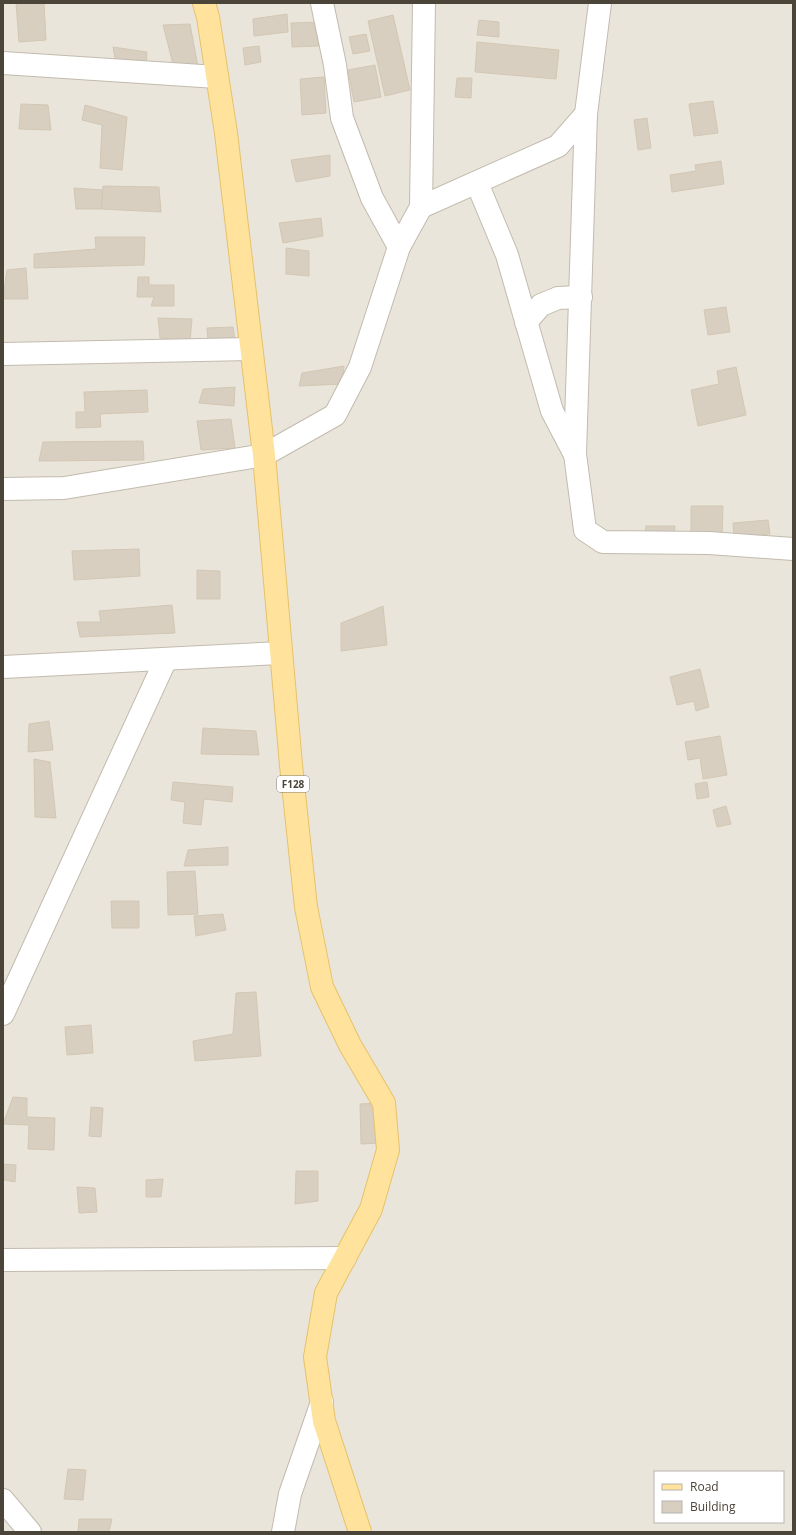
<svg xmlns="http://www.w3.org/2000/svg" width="796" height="1535" font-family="'Open Sans',sans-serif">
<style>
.residential{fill:#eae5da;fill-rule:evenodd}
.building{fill:#d8cfc1;stroke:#d3c7b4}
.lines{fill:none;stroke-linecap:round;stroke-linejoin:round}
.minor-casing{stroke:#c2bbae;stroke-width:24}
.primary-casing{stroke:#e6c16a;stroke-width:24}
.minor{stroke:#fff;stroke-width:22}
.primary{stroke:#ffe39c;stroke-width:22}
.labels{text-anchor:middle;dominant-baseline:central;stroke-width:4;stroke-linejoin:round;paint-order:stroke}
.shield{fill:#fff;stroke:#817c74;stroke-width:1}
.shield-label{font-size:10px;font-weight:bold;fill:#4b4439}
</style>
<rect width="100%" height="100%" fill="#f6f3ec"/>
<path class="residential" d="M3 3H793V1532H3ZM655 1472H783V1522H655Z"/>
<g class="building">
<polygon points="16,3 44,3 46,40 19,42"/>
<polygon points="287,14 288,32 254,36 253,19"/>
<polygon points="393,15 410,90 385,96 368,21"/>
<polygon points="479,20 499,22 499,37 477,35"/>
<polygon points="319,22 319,46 292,47 291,23"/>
<polygon points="190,24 198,67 174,68 163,25"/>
<polygon points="366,34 370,51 353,54 349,37"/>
<polygon points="477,42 559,50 556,79 475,72"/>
<polygon points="259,46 261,62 245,65 243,48"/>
<polygon points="113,47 147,52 146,67 116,64"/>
<polygon points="375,65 381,97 354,102 348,70"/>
<polygon points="324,77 326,113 302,115 300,79"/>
<polygon points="457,78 472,78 471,98 455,97"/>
<polygon points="713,101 718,133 694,136 689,104"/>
<polygon points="21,104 48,105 51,130 19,129"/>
<polygon points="85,105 127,117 122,170 100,168 102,125 82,120"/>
<polygon points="647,118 651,148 638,150 634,120"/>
<polygon points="330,155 330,176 296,182 291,160"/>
<polygon points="721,161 724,184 672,192 670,175 696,171 695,165"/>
<polygon points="103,186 159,187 161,212 101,209"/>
<polygon points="74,188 103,190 101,209 76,209"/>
<polygon points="321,218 323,236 283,243 279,223"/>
<polygon points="95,237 145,237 144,265 34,268 34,254 96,249"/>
<polygon points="286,248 309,251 309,276 286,274"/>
<polygon points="26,268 28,299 3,299 7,270"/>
<polygon points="138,277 149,277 149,285 174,285 174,306 151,306 154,297 137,297"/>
<polygon points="726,307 730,332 708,335 704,310"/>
<polygon points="158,318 192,319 190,341 160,338"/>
<polygon points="233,327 235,340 208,341 207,328"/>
<polygon points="344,366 342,384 299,386 302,373"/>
<polygon points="736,367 746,415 698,426 691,390 719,384 717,371"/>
<polygon points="235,387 234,406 199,403 203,389"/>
<polygon points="147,390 148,412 100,414 101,427 76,428 76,412 85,412 84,392"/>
<polygon points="231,419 235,448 201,450 197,421"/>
<polygon points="143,441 144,460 39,461 43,442"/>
<polygon points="691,506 723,506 722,538 691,537"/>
<polygon points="768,520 770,534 734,537 733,523"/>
<polygon points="646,526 675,526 674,543 643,543"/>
<polygon points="139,549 140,576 74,580 72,551"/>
<polygon points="197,570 220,571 220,599 197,599"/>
<polygon points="172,605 175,633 80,637 77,622 101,622 99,611"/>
<polygon points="383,606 387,645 341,651 341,623 362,615"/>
<polygon points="700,669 709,707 696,711 694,701 677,705 670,677"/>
<polygon points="49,721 53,750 28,752 29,724"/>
<polygon points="203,728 256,731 259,755 201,754"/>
<polygon points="720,736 727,775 703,779 700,758 688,760 685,742"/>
<polygon points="34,759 50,762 56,818 35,817"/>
<polygon points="173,782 233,787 232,802 204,799 201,825 183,823 185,802 171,800"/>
<polygon points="707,782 709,797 697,799 695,784"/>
<polygon points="726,806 731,824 717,827 713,810"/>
<polygon points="228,847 228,865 184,866 188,850"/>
<polygon points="195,871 198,914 168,915 167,872"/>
<polygon points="111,901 139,901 139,928 112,928"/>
<polygon points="223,914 226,930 196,936 194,916"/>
<polygon points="256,992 261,1056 195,1061 193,1041 233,1034 236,993"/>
<polygon points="91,1025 93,1053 67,1055 65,1027"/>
<polygon points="13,1097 27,1098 27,1117 55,1118 54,1150 28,1149 29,1125 3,1124"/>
<polygon points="378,1103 380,1143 361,1144 360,1104"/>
<polygon points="91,1107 103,1108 101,1137 89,1136"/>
<polygon points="3,1164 16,1165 15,1182 4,1180"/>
<polygon points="296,1171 318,1171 318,1201 295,1204"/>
<polygon points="163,1179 161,1197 146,1197 146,1180"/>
<polygon points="77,1187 95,1188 97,1212 79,1213"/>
<polygon points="68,1469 86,1470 83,1500 64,1499"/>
<polygon points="79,1519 112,1519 109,1532 78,1532"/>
</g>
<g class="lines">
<g class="minor-casing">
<g id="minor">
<polyline points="322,3 335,65 342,118 372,198 399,247"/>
<polyline points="3,63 217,77"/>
<polyline points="586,114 575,454 585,530 603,542 709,543 793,549"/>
<polyline points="477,183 507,255 552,411 574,453"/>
<polyline points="421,207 558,146 586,114 600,3"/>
<polyline points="526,322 541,305 558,298 581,297"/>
<polyline points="3,354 251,349"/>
<polyline points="3,489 64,488 264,455 335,415 360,367 399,247 421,207 424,3"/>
<polyline points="3,667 281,653"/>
<polyline points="3,1014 166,659"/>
<polyline points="3,1260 345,1258"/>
<polyline points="3,1500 30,1532"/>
<polyline points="283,1532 290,1494 322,1402"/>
</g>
</g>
<g class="primary-casing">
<polyline id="primary" points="204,3 208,17 226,133 264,455 291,765 306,907 322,987 350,1045 384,1103 388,1150 371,1209 326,1293 315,1357 324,1421 360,1532"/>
</g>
<use href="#minor" class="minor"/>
<use href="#primary" class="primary"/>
</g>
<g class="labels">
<rect class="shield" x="277" y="776" width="32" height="16" rx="3"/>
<g class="shield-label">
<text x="293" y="784">F128</text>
</g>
</g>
<rect width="796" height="1535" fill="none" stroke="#4b4439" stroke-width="8"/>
<rect x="654" y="1471" width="130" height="52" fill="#ffffff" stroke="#b7b4b0"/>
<rect x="662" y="1484" width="20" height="6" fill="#ffe39c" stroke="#b7b4b0"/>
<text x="690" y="1491" font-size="12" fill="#4b4439">Road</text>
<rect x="662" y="1501" width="20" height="12" fill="#d8cfc1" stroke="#b7b4b0"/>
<text x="690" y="1511" font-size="12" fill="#4b4439">Building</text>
</svg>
